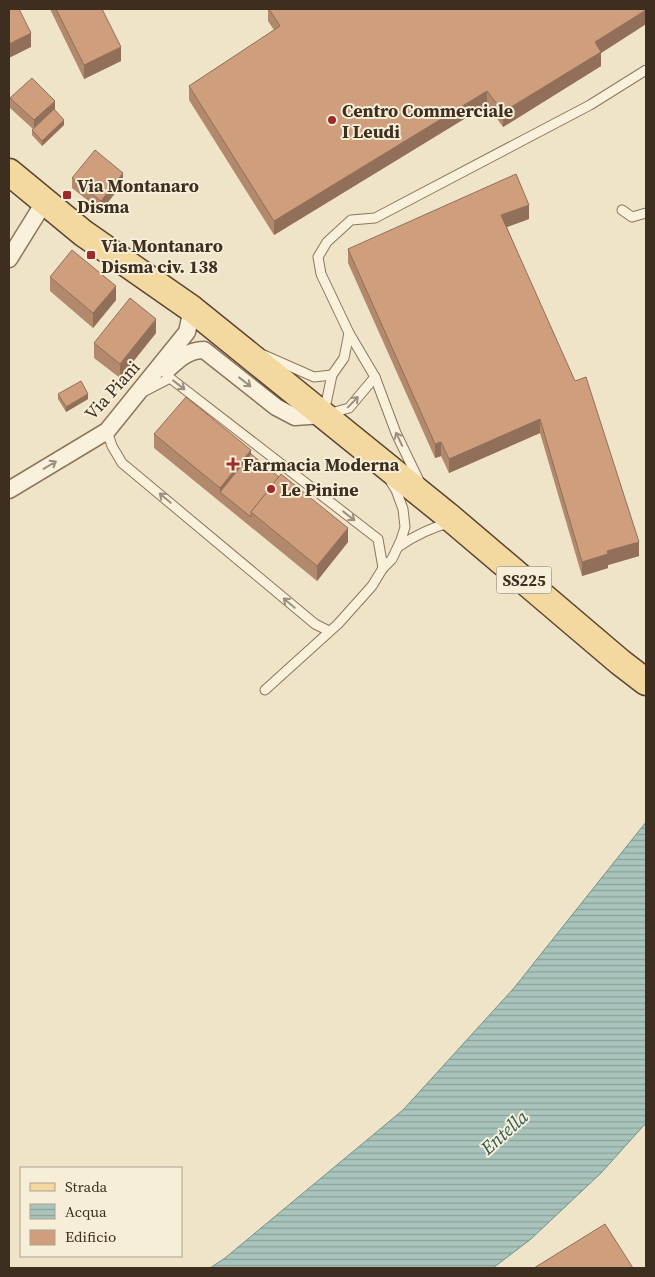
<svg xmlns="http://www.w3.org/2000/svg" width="655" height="1277" font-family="'Source Serif 4',serif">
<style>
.water{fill:url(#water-rules);stroke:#6f938a}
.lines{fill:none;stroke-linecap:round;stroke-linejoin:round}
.lane-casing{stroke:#8d765c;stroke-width:11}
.street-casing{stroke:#8d765c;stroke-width:19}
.primary-casing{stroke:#5b4430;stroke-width:29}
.lane{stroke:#faf1dc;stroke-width:9}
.street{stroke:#faf1dc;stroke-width:16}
.primary{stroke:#f3d9a0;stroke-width:26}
.wall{fill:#b2896c}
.shaded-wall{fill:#916f58}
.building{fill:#cf9f7d;stroke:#916f58}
.oneway{stroke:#9c907e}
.poi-dot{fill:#9e2a2b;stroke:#f7eed8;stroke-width:2}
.labels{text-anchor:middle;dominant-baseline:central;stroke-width:4;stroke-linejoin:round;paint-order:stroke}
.shield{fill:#f7eed8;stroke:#756857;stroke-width:1}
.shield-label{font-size:16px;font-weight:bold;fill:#3d2e20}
.poi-label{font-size:18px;font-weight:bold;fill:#3d2e20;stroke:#f7eed8;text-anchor:start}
.street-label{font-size:18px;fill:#3d2e20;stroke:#f7eed8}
.water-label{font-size:19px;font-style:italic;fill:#2f5d5a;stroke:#f7eed8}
</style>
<defs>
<pattern id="water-rules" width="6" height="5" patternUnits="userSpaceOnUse" patternTransform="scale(1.25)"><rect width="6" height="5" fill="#a9c4bc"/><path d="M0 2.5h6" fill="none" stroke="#8ba098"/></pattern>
</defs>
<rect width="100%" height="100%" fill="#f0e4c8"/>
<polygon class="water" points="646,822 646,1123 601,1173 531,1239 493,1268 210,1268 225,1258 403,1110 514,988"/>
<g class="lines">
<g class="lane-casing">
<g id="lane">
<polyline points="622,210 632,217 646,213"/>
<polyline points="264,355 314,377 332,375"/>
<polyline points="143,392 170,378 378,539 383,568"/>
<polyline points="324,413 332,375 344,358 349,333"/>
<polyline points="328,414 349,408 375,377"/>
<polyline points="107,431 112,446 122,463 315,624 329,631"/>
<polyline points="420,483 396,433 375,377 349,333 321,274 318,257 327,242 351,220 375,218 590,105 646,70"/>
<path d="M398 547C414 536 430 528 449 523"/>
<polyline points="265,690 338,624 372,586 383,568 392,559 401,540 405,527 403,509 396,490 391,482"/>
</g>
</g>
<g class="street-casing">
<g id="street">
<polyline points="9,259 45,201"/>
<path d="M167 370C179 359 188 350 204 350L276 407 295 417 323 415"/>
<polyline points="9,490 107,431 187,332 192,309"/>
</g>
</g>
<g class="primary-casing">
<polyline id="primary" points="9,172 83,233 192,309 447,515 620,662 646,682"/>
</g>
<use href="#lane" class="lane"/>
<use href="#street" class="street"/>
<use href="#primary" class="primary"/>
</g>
<g class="wall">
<polygon points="50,9 102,9 121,61 84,79"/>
<polygon points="268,9 646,9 646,24 601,53 601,66 503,127 487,105 274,235 189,100 189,86 274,30 268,21"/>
<polygon points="10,98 55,111 64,125 42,146 32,135 32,130 33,129 10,108"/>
<polygon points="72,178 123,183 101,211 72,188"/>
<polygon points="529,219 507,227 639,556 608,565 608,568 582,576 540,433 449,473 441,456 435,458 348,263 348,249"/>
<polygon points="50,277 116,300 93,328 50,291"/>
<polygon points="156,333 120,378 94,358 94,343"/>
<polygon points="58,394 88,399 66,412 58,399"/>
<polygon points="154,434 251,454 348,542 317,581 154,448"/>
</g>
<g class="shaded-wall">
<polygon points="646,10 646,24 601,53 601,66 503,127 503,112 595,42"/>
<polygon points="31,33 31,47 9,58 9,44"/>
<polygon points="121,47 121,61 84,79 84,65"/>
<polygon points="487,91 487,105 274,235 274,221"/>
<polygon points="55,101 55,111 34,130 34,120"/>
<polygon points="64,120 64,125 42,146 42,141"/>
<polygon points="123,173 123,183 101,211 101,201"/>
<polygon points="529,205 529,219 501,229 501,215"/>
<polygon points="116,286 116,300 93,328 93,313"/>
<polygon points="156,319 156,333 120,378 120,364"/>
<polygon points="88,394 88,399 66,412 66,407"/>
<polygon points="540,419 540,433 449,473 449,459"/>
<polygon points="441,442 441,456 435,458 435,444"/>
<polygon points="251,450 251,464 220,492 220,488"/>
<polygon points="348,528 348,542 317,581 317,566"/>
<polygon points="639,542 639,556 608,565 608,568 582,576 582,562 607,551"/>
</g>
<g class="building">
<polygon points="9,9 19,9 31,33 9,44"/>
<polygon points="56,9 102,9 121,47 84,65"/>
<polygon points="269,9 646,9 646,10 595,42 601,52 503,112 487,91 274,221 189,86 280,26"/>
<polygon points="32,78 55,101 34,120 10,98"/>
<polygon points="54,109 64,120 42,141 32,130"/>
<polygon points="95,150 123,173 101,201 72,178"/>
<polygon points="516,174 529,205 501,215 575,381 586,377 639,542 607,551 608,554 582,562 540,419 449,459 441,442 435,444 348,249"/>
<polygon points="72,250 116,286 93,313 50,277"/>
<polygon points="130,298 156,319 120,364 94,343"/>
<polygon points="81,381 88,394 66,407 58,394"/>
<polygon points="186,397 251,450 220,488 154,434"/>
<polygon points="251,454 279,477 251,512 251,517 220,492"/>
<polygon points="281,474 348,528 317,566 251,512"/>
<polygon points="605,1224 633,1268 534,1268"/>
</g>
<defs><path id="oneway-shaft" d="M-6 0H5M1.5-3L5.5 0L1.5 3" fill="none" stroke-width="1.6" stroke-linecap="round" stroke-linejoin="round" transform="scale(1.25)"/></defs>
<g class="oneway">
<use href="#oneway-shaft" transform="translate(245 382) rotate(38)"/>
<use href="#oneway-shaft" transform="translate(179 385) rotate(38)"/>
<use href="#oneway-shaft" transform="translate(353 402) rotate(-46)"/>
<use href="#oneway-shaft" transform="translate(399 439) rotate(-115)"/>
<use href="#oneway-shaft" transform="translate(50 465) rotate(-31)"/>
<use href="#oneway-shaft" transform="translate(165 498) rotate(-140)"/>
<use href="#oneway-shaft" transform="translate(349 516) rotate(38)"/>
<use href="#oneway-shaft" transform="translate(289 603) rotate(-140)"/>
</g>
<g class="poi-dot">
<circle cx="332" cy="120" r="5"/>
<rect x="62" y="190" width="10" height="10" rx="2.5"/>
<rect x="86" y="250" width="10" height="10" rx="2.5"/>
<path d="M230.5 456.5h5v5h5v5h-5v5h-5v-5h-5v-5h5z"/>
<circle cx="271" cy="489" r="5"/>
</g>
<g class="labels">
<rect class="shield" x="496.5" y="566.5" width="55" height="27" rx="4"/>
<g class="shield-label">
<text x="524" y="580">SS225</text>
</g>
<g class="poi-label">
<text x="342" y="110">Centro Commerciale<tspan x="342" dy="21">I Leudi</tspan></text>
<text x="77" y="185">Via Montanaro<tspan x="77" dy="21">Disma</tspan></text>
<text x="101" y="245">Via Montanaro<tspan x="101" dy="21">Disma civ. 138</tspan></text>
<text x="243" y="464">Farmacia Moderna</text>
<text x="281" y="489">Le Pinine</text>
</g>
<g class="street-label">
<text transform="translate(112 390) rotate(-48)">Via Piani</text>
</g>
<g class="water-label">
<text transform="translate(504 1132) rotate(-42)">Entella</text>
</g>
</g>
<rect width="655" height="1277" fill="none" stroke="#3d2e20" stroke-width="20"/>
<rect x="20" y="1167" width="162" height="90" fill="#f7eed8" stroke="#ada18e"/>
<rect x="30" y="1183" width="25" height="8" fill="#f3d9a0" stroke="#ada18e"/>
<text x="65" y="1192" font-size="15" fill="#3d2e20">Strada</text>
<rect x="30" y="1204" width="25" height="15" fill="url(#water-rules)" stroke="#ada18e"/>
<text x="65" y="1217" font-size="15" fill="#3d2e20">Acqua</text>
<rect x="30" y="1230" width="25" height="15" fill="#cf9f7d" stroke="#ada18e"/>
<text x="65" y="1242" font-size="15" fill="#3d2e20">Edificio</text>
</svg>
